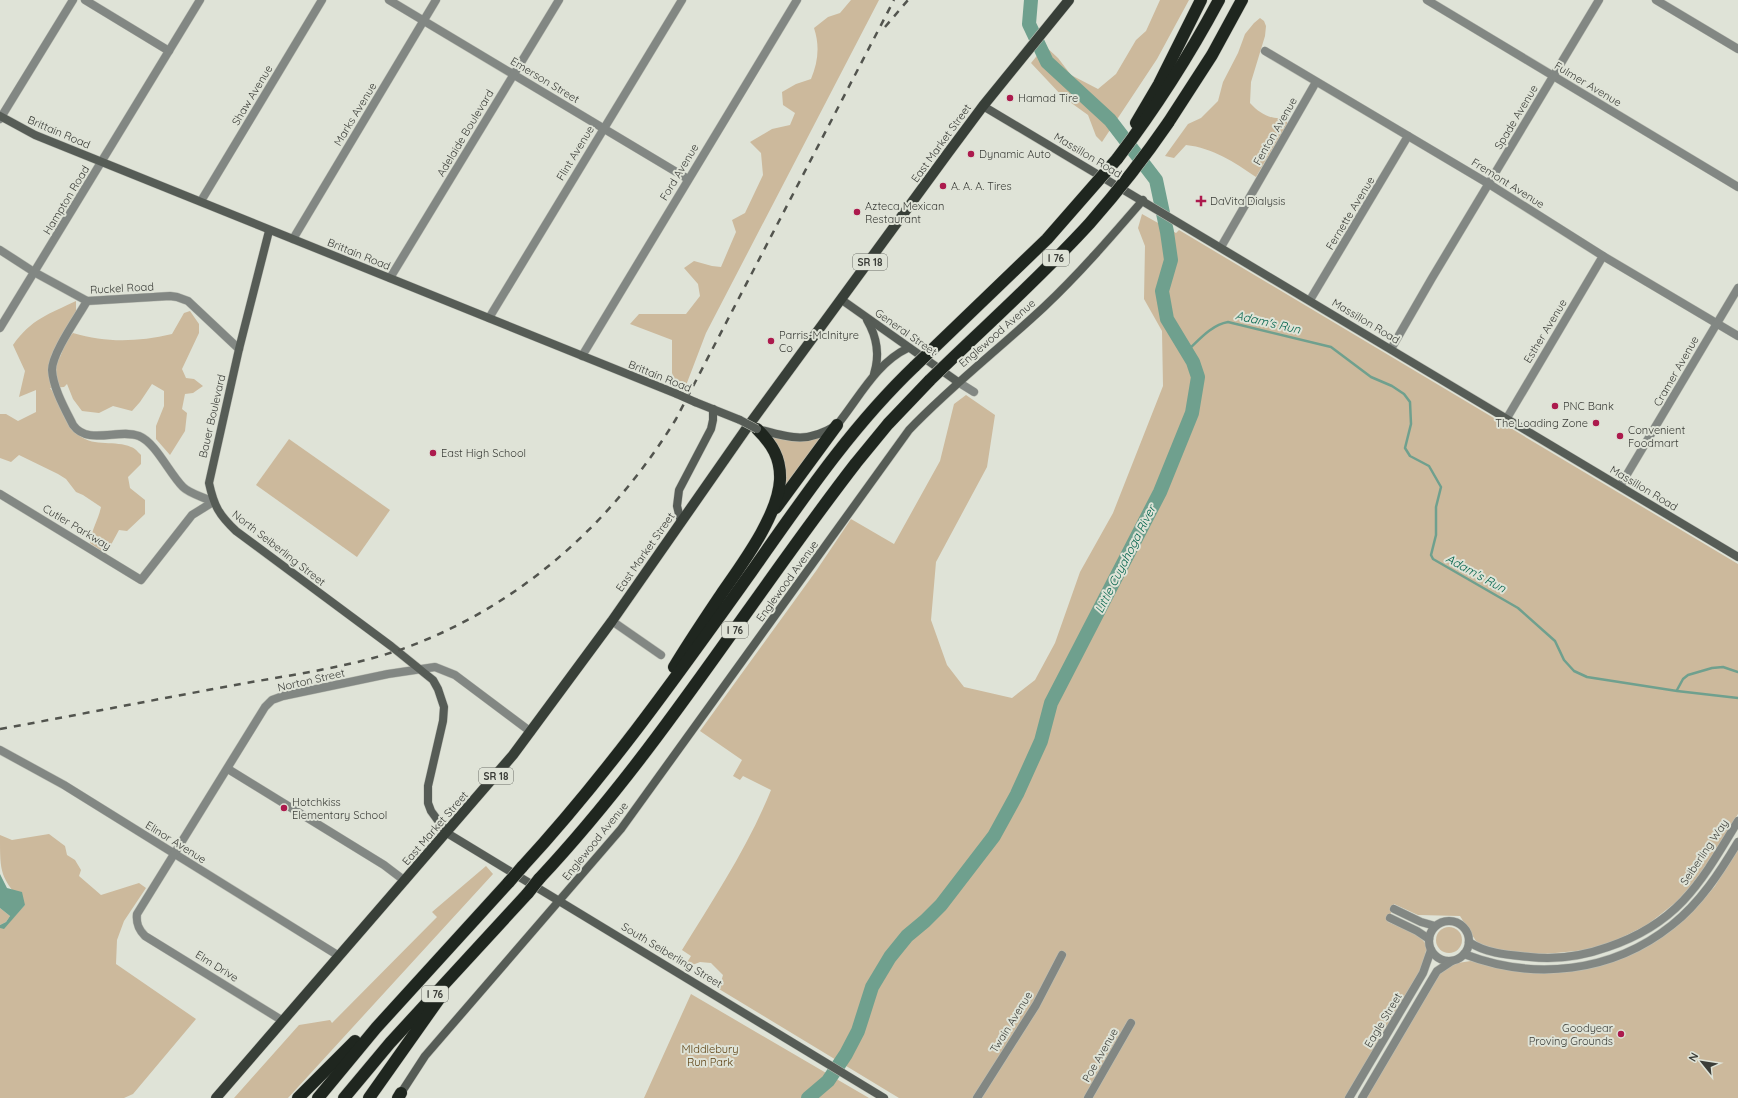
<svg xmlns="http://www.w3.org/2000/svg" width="1738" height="1098" font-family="Quicksand,sans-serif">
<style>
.green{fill:#ccb99c}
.water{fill:#6fa08e}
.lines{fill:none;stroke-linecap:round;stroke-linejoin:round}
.stream{stroke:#6fa08e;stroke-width:2.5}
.river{stroke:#6fa08e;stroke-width:14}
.street-casing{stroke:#bbbeb4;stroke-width:9}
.secondary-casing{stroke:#bbbeb4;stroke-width:9}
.primary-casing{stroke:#bbbeb4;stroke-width:11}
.highway-casing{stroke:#bbbeb4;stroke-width:13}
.street{stroke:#828783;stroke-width:8}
.secondary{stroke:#565c56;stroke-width:8}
.primary{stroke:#383f38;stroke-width:10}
.highway{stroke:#1f261f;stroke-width:12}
.rail{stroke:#52544e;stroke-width:2.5;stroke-dasharray:7 7;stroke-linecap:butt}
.secondary-bridge-casing{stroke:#bbbeb4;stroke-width:9;stroke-linecap:butt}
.highway-bridge-casing{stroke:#bbbeb4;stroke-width:13;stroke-linecap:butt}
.secondary-bridge{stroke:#565c56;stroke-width:8}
.highway-bridge{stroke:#1f261f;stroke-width:12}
.poi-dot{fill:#ac1a4d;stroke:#dfe3d7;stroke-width:1.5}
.labels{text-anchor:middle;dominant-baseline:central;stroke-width:4;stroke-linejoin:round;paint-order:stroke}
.shield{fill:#dfe3d7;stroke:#6c6f68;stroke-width:1}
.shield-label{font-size:10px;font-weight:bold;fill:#3b3d38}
.street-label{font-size:11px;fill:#3b3d38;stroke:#dfe3d7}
.poi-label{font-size:11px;fill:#3b3d38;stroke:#dfe3d7;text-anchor:start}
.park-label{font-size:11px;fill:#5e4315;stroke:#dfe3d7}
.water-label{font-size:12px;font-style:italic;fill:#00634b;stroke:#dfe3d7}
</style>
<rect width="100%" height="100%" fill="#dfe3d7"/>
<g class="green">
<path d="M851 0H879L706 333 685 388 676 383 672 373V340L630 324 639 314H686L700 296 698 284 684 268 694 261 712 266 721 267 736 232 732 220 745 213 763 175 761 153 750 142 772 129 790 125 795 113 783 105 782 92 796 84 811 79C818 62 820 46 814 28L828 17 840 13Z"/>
<polygon points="1160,0 1189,0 1157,59 1102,142 1096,136 1088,115 1063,97 1031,63 1045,46 1058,58 1071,75 1098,89 1116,74 1136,40 1146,31"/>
<path d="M1260 18 1264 21 1266 26 1265 36 1251 82 1250 103C1260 114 1272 121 1287 117V124L1256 177C1234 162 1213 148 1186 145L1174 158 1165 156 1188 124 1201 118 1218 101 1223 82 1238 53 1245 34 1254 23Z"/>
<path d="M1142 214 1176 233 1179 230 1738 564V814L1710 861 1694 883 1675 903 1647 925 1615 941 1586 950 1545 954 1513 953 1482 946 1476 941 1460 916 1418 915 1394 904 1388 922 1416 933 1427 945 1423 967 1345 1098H899L719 989 723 975 711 963 700 962 690 966 686 964 691 956 682 950C714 898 748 847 771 790L743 776 740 780 733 776 742 760 700 731 816 571 851 519 894 544 940 461 954 404 966 395 995 415 987 467 936 562 931 620 947 665 964 687 1012 698 1035 680 1055 643 1080 572 1113 513 1163 386 1162 331 1144 299 1145 246 1138 228Z"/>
<path d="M76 301V314L53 354 60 357 67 339 73 333C107 343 137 342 172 334L184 313 190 311 199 324V333L182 369 186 378 194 379 203 386 193 393 185 394 182 409 187 413 185 431 170 455 156 439V426L164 406V391L152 384 140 402 132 411 113 406 99 413 82 411 73 399 67 384 64 387 50 388C62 402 66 424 80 436 94 447 116 440 131 447 135 448 138 452 141 455V464L128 477 130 488 145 500V514L127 531 119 530 106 554 90 543C92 528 98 521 101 507L83 495 76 492 66 479 58 474 19 455 11 462 0 458V414H6L18 421 36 412V390L19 397 25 371 13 345C31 319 49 314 76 301Z"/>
<polygon points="770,434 822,435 785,488"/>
<polygon points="289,439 390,510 357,557 256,485"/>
<path d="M49 834 65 846 67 855 75 860 81 870 79 876 101 895 139 883 146 888 124 921 117 940 116 964 196 1019 133 1094 124 1098H0V928H4L25 905C0 877 0 874 0 835L12 840Z"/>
<polygon points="1738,848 1738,1098 1365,1098 1439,972 1451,964 1471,961 1526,972 1555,973 1575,971 1612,962 1697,907 1715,886"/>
<polygon points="486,866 493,874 288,1098 234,1098 299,1025 330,1020 332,1023 437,917 432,912"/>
<polygon points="0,908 10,916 6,922 0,925"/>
<circle cx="1449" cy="940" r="13"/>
<polygon points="691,994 845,1084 869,1098 644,1098"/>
</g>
<polygon class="water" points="0,874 7,888 22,892 25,905 4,929 0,928 0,925 6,922 10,916 0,908"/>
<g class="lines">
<g class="stream">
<path d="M1187 351C1199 340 1211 325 1228 322L1331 347 1371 377 1392 386 1404 394 1410 402 1411 424 1405 448 1410 456 1429 466 1441 487 1436 507V535L1431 555 1433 559 1518 608 1555 641 1564 660 1574 671 1587 677 1677 691 1738 698"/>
<polyline points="1677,690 1683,679 1688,675 1712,668 1723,667 1738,672"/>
</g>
<polyline class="river" points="808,1098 828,1081 846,1054 858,1031 872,987 890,957 907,936 925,921 941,905 994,836 1017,794 1041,741 1051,703 1160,492 1192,413 1198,377 1193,362 1167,319 1162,291 1171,260 1167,232 1156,180 1110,120 1047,62 1029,24 1031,0"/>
<g class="street-casing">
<g id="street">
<polyline points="85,0 169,51"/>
<polyline points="389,0 688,179"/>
<polyline points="1427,0 1738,187"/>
<polyline points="1656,0 1738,49"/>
<polyline points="1265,51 1489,184 1603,256 1738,336"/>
<polyline points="0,119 73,0"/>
<polyline points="201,201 322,0"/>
<polyline points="293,239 436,0"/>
<polyline points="1221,247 1316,82"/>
<polyline points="0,250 34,272 87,301 170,296 177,297 188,301 239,349"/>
<polyline points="390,278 559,0"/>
<polyline points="1310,300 1408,136"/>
<path d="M87 301C78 317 52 353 52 370 53 388 65 409 73 425 88 446 119 428 139 436 156 443 169 473 183 487 190 494 204 497 213 502"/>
<polyline points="489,318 682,0"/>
<polyline points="0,328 200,0"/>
<polyline points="1391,349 1432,278 1599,0"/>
<polyline points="582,356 797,0"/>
<polyline points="958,382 974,392"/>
<polyline points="1507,418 1603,256"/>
<polyline points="1620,486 1738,288"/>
<polyline points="0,494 141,580 192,515 213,502"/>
<polyline points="612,621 661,655"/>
<polyline points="0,750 64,785 339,956"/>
<polyline points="228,769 384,865 405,881"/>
<polyline points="1394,909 1421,922 1435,926"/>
<polyline points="1390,918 1417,931 1429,939"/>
<circle cx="1449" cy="941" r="20"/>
<path d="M1469 942C1487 954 1509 955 1530 957 1557 960 1583 956 1608 947 1679 923 1701 882 1738 821"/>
<path d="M1464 954C1534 981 1612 973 1672 925 1700 903 1720 872 1738 842"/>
<path d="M283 1021 145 936C138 929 136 923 137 914L265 707 272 700 283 696 388 674 435 667 455 675 531 732"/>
<polyline points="977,1098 1036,1005 1062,955"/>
<polyline points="1088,1098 1131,1023"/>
<polyline points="1349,1098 1423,973 1431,950"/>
<polyline points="1362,1098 1431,981 1437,971 1452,961"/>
</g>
</g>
<g class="secondary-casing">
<g id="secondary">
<polyline points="983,106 1738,557"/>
<polyline points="0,116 35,135 677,394"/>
<path d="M269 231 239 349 209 483C214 506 219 515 236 531L391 646 433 680 438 689 444 707 443 721 428 786V803L431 811 447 833 884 1098"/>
<polyline points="842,300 958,382"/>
<path d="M867 320C877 337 880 355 874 374"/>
<polyline points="695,402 740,420"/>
<path d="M758 429C791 438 806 444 837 425 859 398 876 363 908 348"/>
<polyline points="681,522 677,506 679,490 711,429 713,420 713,409"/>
<path d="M401 1093 425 1056 621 829 909 430C951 386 999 349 1044 307 1079 274 1111 237 1143 200"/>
</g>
</g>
<g class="primary-casing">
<polyline id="primary" points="216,1098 513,755 612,621 746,429 948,153 983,106 1069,0"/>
</g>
<g class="highway-casing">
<g id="highway">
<polyline points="1136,123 1159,84 1201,0"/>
<polyline points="1168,123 1212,55 1242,0"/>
<path d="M1117 159C1155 109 1189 56 1219 0"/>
<polyline points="776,508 837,425"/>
<path d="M674 667C689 642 706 617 722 593 742 564 778 516 780 480 781 458 772 444 757 429"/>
<path d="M522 867C607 775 679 673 752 571 802 500 851 427 915 366"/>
<path d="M539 879C659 751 749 601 856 463L888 424 930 380"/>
<polyline points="298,1098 355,1041"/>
<polyline points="318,1098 376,1028 509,882"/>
<polyline points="344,1098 390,1043 528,893"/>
<polyline points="369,1098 439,999"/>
<polyline points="398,1098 401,1093"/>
</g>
</g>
<use href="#street" class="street"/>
<use href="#secondary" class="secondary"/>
<use href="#primary" class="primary"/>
<use href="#highway" class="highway"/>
<g class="rail">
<polyline points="885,27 908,0"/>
<path d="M0 729C77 715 153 700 230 686 288 675 349 668 405 648 520 606 613 522 676 419L894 0"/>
</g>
<g class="secondary-bridge-casing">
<g id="secondary-bridge">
<polyline points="677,394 695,402"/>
<polyline points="740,420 757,429"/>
</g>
</g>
<g class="highway-bridge-casing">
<g id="highway-bridge">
<polyline points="915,366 1047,239 1117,159"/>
<path d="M930 380C983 328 1040 278 1090 223 1118 191 1144 158 1168 123"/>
<polyline points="509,882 522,867"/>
<polyline points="528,893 539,879"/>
</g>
</g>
<use href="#secondary-bridge" class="secondary-bridge"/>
<use href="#highway-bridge" class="highway-bridge"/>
</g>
<g class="poi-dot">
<circle cx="1010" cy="98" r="4"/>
<circle cx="971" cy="154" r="4"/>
<circle cx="943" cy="186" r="4"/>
<path d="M1199 195h4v4h4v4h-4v4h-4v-4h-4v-4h4z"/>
<circle cx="857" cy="212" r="4"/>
<circle cx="771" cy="341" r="4"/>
<circle cx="1555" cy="406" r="4"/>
<circle cx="1596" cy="423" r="4"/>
<circle cx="1620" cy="436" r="4"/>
<circle cx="433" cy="453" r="4"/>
<circle cx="284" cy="808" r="4"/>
<circle cx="1621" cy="1034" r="4"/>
</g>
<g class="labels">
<g class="shield">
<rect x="1043" y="250" width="26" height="16" rx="3"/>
<rect x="853" y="254" width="34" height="16" rx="3"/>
<rect x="722" y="622" width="26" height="16" rx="3"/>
<rect x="479" y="768" width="34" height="16" rx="3"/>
<rect x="422" y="986" width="26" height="16" rx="3"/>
</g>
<g class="shield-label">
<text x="1056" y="258">I 76</text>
<text x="870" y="262">SR 18</text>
<text x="735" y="630">I 76</text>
<text x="496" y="776">SR 18</text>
<text x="435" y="994">I 76</text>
</g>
<g class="street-label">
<text transform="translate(545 80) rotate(31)">Emerson Street</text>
<text transform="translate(1588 84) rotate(31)">Fulmer Avenue</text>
<text transform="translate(252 95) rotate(-59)">Shaw Avenue</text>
<text transform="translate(355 114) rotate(-59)">Marks Avenue</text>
<text transform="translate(1516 117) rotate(-59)">Spade Avenue</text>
<text transform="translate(1275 131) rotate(-60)">Fenton Avenue</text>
<text transform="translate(59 132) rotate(23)">Brittain Road</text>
<text transform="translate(465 133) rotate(-59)">Adelaide Boulevard</text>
<text transform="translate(941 143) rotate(-54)">East Market Street</text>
<text transform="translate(575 153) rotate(-59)">Flint Avenue</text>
<text transform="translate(1088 155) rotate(31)">Massillon Road</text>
<text transform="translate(679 172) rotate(-59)">Ford Avenue</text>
<text transform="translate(1508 183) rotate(32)">Fremont Avenue</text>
<text transform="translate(66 200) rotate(-59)">Hampton Road</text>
<text transform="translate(1350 213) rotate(-59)">Fernette Avenue</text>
<text transform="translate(359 254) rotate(22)">Brittain Road</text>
<text transform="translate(122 288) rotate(-3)">Ruckel Road</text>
<text transform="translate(1366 321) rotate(31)">Massillon Road</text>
<text transform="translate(1545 331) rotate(-59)">Esther Avenue</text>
<text transform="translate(906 332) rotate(35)">General Street</text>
<text transform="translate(997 333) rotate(-41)">Englewood Avenue</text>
<text transform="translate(1676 371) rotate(-60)">Cramer Avenue</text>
<text transform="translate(660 376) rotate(22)">Brittain Road</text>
<text transform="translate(212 416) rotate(-77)">Bauer Boulevard</text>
<text transform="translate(1644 488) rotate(31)">Massillon Road</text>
<text transform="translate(77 527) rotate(31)">Cutler Parkway</text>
<text transform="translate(279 548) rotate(38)">North Seiberling Street</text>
<text transform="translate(645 552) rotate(-55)">East Market Street</text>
<text transform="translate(787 581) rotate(-54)">Englewood Avenue</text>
<text transform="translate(311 680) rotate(-13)">Norton Street</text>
<text transform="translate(435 828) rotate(-49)">East Market Street</text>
<text transform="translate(595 841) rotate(-51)">Englewood Avenue</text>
<text transform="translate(176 842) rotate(32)">Elinor Avenue</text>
<text transform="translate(1704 852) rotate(-56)">Seiberling Way</text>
<text transform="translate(672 955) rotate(31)">South Seiberling Street</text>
<text transform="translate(217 966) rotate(32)">Elm Drive</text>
<text transform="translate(1383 1020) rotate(-59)">Eagle Street</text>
<text transform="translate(1011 1022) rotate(-58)">Twain Avenue</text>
<text transform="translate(1100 1055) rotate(-60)">Poe Avenue</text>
</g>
<g class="poi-label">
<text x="1018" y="98">Hamad Tire</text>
<text x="979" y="154">Dynamic Auto</text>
<text x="951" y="186">A. A. A. Tires</text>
<text x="1210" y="201">DaVita Dialysis</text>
<text x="865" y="206">Azteca Mexican<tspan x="865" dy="13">Restaurant</tspan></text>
<text x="779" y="335">Parris-McInityre<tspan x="779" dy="13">Co</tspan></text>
<text x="1563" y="406">PNC Bank</text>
<text x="1588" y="423" text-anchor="end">The Loading Zone</text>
<text x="1628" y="430">Convenient<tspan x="1628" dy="13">Foodmart</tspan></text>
<text x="441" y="453">East High School</text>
<text x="292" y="802">Hotchkiss<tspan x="292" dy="13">Elementary School</tspan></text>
<text x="1613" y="1028" text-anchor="end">Goodyear<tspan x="1613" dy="13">Proving Grounds</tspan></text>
</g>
<g class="park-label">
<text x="710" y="1049">MIddlebury<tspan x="710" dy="13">Run Park</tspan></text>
</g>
<g class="water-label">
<text transform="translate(1268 322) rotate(13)">Adam's Run</text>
<text transform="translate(1125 559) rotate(-63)">Little Cuyahoga River</text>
<text transform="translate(1476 573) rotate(29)">Adam's Run</text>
</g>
</g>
<g transform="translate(1702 1062) rotate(300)" stroke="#dfe3d7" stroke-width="3" paint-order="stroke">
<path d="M0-3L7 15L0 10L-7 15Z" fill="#3b3d38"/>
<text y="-6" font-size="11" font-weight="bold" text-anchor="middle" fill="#3b3d38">N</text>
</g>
</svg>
